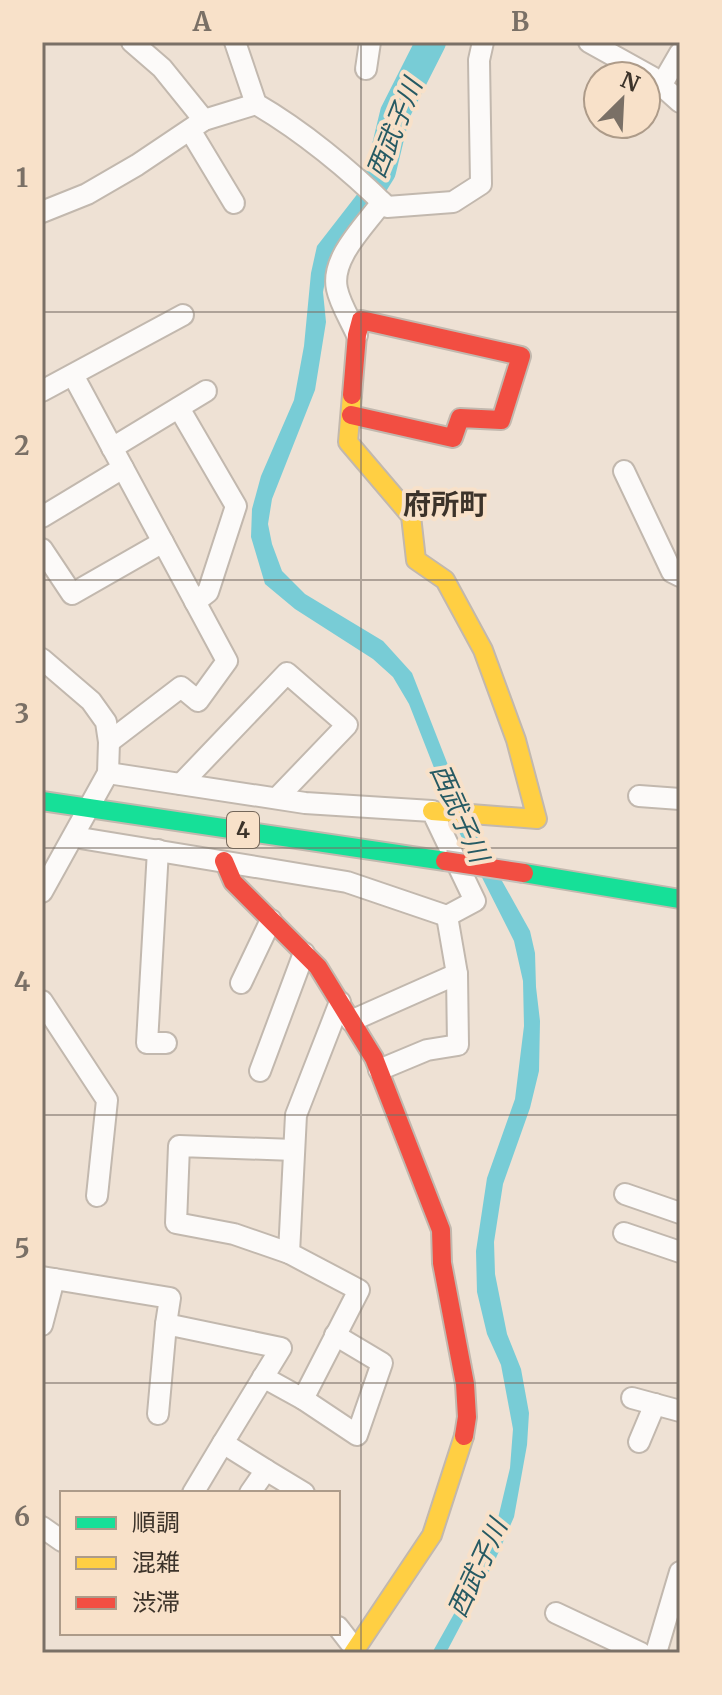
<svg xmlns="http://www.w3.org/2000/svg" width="722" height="1695" font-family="Merriweather,'Noto Sans JP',serif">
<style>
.water{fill:#78ccd6}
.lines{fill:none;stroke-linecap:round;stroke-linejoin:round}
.river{stroke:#78ccd6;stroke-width:30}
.street-casing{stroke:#c2b8ae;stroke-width:24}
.fast-casing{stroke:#c2b8ae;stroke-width:22}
.slow-casing{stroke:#c2b8ae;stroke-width:22}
.jam-casing{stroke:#c2b8ae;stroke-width:22}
.street{stroke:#fcfaf9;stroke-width:20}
.fast{stroke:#16e098;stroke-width:18}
.slow{stroke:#ffcf43;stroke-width:18}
.jam{stroke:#f24e42;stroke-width:18}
.jam-bridge-casing{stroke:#c6c0ba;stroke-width:22;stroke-linecap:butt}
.jam-bridge{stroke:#f24e42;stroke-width:18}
.grid{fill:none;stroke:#7a7066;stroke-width:2;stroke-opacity:0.55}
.labels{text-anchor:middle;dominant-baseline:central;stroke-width:8;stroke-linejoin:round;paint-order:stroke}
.shield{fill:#f8e1c9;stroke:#74675a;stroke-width:2}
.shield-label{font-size:22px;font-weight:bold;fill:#3c332a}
.water-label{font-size:26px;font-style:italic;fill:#265a63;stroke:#f8e1c9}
.quarter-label{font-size:28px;font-weight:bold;fill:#3c332a;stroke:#f8e1c9}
.neatline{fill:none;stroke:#7a7066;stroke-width:3}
.grid-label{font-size:26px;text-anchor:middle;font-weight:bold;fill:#7a7066}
</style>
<rect width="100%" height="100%" fill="#eee1d4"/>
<polygon class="water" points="430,42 446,42 406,122 380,183 335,249 327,271 323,292 326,322 315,390 272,499 268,524 272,544 282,571 305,594 383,641 412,673 462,801 482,845 530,931 535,953 536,987 540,1021 539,1071 530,1108 503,1184 494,1242 495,1274 507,1334 521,1369 529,1413 527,1445 514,1517 496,1558 446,1653 432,1653 464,1596 495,1531 510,1468 513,1429 501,1365 487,1334 477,1292 476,1251 487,1178 515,1099 524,1026 523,981 514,941 460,834 409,704 393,677 373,659 295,609 265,584 251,537 252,509 261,476 294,400 304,346 311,273 317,246 376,170 389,143 395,113 420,73"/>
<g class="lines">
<polyline class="river" points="371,187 381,171 395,113 431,42"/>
<g class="street-casing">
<g id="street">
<polyline points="132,42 162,68 204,120"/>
<path d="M235 42 256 104C301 130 350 170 387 207L453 202 481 184 479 60 483 42"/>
<polyline points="589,42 652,77 680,102"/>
<polyline points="366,69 370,42"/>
<polyline points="662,84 680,53"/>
<polyline points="190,130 234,203"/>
<polyline points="42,212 87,194 137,165 204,120 256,104"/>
<path d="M357 335C351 321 340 304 337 289 330 258 366 225 382 202"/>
<polyline points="73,375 227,661 198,701 181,687 109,742"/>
<polyline points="42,391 183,315"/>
<polyline points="179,408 236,506 208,592 195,602"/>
<polyline points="112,448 206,391"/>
<polyline points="624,471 672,572 680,576"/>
<polyline points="42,517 123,468"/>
<polyline points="42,549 72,594 163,542"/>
<polyline points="42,659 91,701 106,722 109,742 108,773 42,892"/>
<polyline points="181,784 287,673 347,725 277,798"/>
<polyline points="639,796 680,799"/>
<polyline points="74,837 347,882 447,916 475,901 432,811 305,803 108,773"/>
<polyline points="158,850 147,1043 166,1043"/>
<polyline points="241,983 271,920"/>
<polyline points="42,1001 107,1100 97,1196"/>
<polyline points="351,1021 457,974"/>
<polyline points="379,1070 427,1050 458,1045 457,974 447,916"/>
<polyline points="260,1071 304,953"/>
<polyline points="625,1194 680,1213"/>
<polyline points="624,1233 680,1252"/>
<polyline points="289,1253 234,1234 176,1223 179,1146 294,1150"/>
<polyline points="42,1277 170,1298 166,1324"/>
<polyline points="42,1325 54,1279"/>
<polyline points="263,1377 303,1399 359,1290 289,1253 296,1115 340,1002"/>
<polyline points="632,1398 680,1411"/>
<polyline points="303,1399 357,1435 382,1363 335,1335"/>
<polyline points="158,1414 166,1324 281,1348 223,1443 266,1470 250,1493"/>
<polyline points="639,1442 655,1404"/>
<polyline points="266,1470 304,1493"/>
<polyline points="193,1493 223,1443"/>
<polyline points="42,1527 62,1541"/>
<polyline points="556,1613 641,1653"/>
<polyline points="338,1627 355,1649"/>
<polyline points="656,1653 680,1572"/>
</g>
</g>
<g class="fast-casing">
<g id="fast">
<polyline points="42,801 445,861"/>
<polyline points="524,873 680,899"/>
</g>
</g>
<g class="slow-casing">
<g id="slow">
<polyline points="352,395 348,442 411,516 416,560 445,580 483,650 516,740 537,819 432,811"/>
<polyline points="353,1653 432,1535 464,1436"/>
</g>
</g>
<g class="jam-casing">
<g id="jam">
<polyline points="351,415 453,438 460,418 501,420 521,356 361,320 357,335 352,395"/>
<polyline points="224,861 233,882 318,967 374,1058 441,1230 442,1263 465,1384 467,1417 464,1436"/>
</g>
</g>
<use href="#street" class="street"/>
<use href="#fast" class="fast"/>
<use href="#slow" class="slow"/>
<use href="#jam" class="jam"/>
<g class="jam-bridge-casing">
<polyline id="jam-bridge" points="445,861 524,873"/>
</g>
<use href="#jam-bridge" class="jam-bridge"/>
</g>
<path class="grid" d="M361 42V1653M42 312H680M42 580H680M42 848H680M42 1115H680M42 1383H680"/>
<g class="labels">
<rect class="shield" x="227" y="812" width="32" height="36" rx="6"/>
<g class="shield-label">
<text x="243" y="830">4</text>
</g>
<g class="water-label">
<text transform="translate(394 128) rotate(-68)">西武子川</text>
<text transform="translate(460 813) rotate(66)">西武子川</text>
<text transform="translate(477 1568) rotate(-65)">西武子川</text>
</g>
<g class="quarter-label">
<text x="445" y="504">府所町</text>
</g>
</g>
<rect width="722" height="1695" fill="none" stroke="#f8e1c9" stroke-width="88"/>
<rect x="60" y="1491" width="280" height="144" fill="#f8e1c9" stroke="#ad9b89" stroke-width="2"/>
<rect x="76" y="1517" width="40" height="12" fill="#16e098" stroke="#ad9b89" stroke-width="2"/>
<text x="132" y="1531" font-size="24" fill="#3c332a">順調</text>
<rect x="76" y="1557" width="40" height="12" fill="#ffcf43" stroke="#ad9b89" stroke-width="2"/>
<text x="132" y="1571" font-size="24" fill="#3c332a">混雑</text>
<rect x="76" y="1597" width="40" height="12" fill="#f24e42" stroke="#ad9b89" stroke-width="2"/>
<text x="132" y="1611" font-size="24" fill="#3c332a">渋滞</text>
<g transform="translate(622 100) rotate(24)"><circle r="38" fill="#f8e1c9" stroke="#ad9b89" stroke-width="2"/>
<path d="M0-6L14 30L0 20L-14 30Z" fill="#7a7066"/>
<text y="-12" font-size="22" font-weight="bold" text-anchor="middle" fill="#3c332a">N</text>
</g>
<rect x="44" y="44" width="634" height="1607" class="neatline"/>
<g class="grid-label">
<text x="202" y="31">A</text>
<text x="520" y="31">B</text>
<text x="22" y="187">1</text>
<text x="22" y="455">2</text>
<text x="22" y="723">3</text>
<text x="22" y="991">4</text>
<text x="22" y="1258">5</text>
<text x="22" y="1526">6</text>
</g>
</svg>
